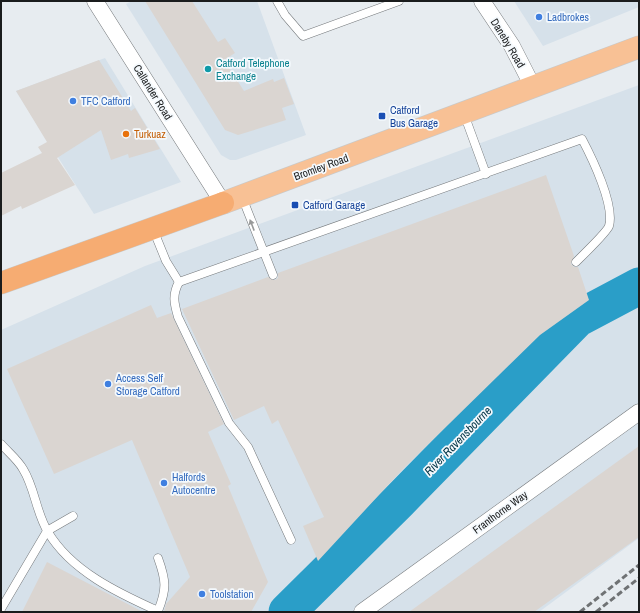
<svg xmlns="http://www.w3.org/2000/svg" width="640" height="613" font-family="'Archivo Narrow',sans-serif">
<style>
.built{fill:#d6e1ea}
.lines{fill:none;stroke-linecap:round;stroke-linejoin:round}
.river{stroke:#2a9ec8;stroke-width:37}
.building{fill:#dad5d1}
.service-casing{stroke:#75797c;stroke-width:9}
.minor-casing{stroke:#75797c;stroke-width:17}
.primary-casing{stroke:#c8c9c9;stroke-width:23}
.trunk-casing{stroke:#c8c9c9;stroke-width:23}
.service{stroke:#fff;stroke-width:8}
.minor{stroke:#fff;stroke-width:16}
.primary{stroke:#f8c195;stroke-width:22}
.trunk{stroke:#f6ac72;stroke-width:22}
.rail{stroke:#6f7274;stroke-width:3;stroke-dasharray:6 3;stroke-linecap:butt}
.oneway{fill:#989999}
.shop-dot{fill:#3f7fe0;stroke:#f4f9fd;stroke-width:1.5}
.culture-dot{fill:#0f9aa8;stroke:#f4f9fd;stroke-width:1.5}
.transit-dot{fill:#1a4fb4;stroke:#f4f9fd;stroke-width:1.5}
.food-dot{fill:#e8710a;stroke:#f4f9fd;stroke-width:1.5}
.labels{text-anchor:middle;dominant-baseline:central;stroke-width:3.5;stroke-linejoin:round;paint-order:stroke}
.shop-label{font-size:11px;fill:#366cbe;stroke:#f4f9fd;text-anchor:start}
.street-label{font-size:11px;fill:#1a1c1d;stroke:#f4f9fd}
.culture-label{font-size:11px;fill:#0d838f;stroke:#f4f9fd;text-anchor:start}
.transit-label{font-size:11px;fill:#164399;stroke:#f4f9fd;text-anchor:start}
.food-label{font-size:11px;fill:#c56008;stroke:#f4f9fd;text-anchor:start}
.water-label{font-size:12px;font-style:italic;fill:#034;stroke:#f4f9fd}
</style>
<rect width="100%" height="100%" fill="#e7ecf0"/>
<g class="built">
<polygon points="132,1 257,1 306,135 236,160 230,160 221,155 126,4"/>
<polygon points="514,1 639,1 639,7 543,46"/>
<polygon points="105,58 181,182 94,214 16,91"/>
<polygon points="639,85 639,538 539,612 1,612 1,330 145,266"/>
</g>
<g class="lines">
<polyline class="river" points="287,612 399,501 577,319 639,286"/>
</g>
<g class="building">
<polygon points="145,1 192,1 218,42 225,38 235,53 224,60 244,91 273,79 274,82 284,78 294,104 282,108 286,120 238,135 225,130"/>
<polygon points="99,60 131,111 135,108 160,149 129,158 128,154 111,160 101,130 57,158 75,185 22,209 21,206 1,216 1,173 42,153 38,147 47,142 16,91"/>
<polygon points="546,175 574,256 571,264 574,267 578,267 589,300 540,335 402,470 318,561 303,526 324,517 278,420 272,424 264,406 234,420 182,309 268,277 275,280 278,278 278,273"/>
<polygon points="151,305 157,318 171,313 224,424 208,432 231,484 228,486 268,582 251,612 164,612 166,604 190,577 132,440 54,474 7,369"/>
<polygon points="639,446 639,537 534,612 409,612"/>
<polygon points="47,562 143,612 22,612"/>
</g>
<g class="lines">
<g class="service-casing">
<g id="service">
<polyline points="277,1 285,15 303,36 399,1"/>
<polyline points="464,114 486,174"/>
<polyline points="242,197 273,275"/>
<path d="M153 229 166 261 179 282 582 139C592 158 615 205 609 226 607 232 582 256 576 262"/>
<path d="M179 282C172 295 174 303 178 317L229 423 248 447 291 540"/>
<path d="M1 444C8 452 18 460 23 469 35 488 36 513 48 532 71 571 118 593 158 611 167 589 166 580 158 558"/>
<polyline points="1,609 47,531 73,516"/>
</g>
</g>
<g class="minor-casing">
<g id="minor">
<polyline points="95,1 223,203"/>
<polyline points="482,1 512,46 533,87"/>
<polyline points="362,612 639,412"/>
</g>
</g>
<g class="primary-casing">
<polyline id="primary" points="223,203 639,47"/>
</g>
<g class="trunk-casing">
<polyline id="trunk" points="1,283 223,203"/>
</g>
<use href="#service" class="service"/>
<use href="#minor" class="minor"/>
<use href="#primary" class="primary"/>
<use href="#trunk" class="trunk"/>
<g class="rail">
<polyline points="580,612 639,565"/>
<polyline points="596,612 639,578"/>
</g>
</g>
<defs><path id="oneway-solid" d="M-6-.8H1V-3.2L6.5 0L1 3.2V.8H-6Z"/></defs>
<use class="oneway" href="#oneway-solid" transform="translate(252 225) rotate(-111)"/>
<g class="shop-dot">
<circle cx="539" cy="17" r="4"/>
<circle cx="73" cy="101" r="4"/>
<circle cx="108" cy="384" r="4"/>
<circle cx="164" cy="483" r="4"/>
<circle cx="202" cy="594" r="4"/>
</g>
<circle class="culture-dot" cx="208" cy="69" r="4"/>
<g class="transit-dot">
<rect x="378" y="112" width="8" height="8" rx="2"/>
<rect x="291" y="201" width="8" height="8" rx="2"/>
</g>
<circle class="food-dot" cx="126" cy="134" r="4"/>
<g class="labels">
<g class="shop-label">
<text x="547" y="17">Ladbrokes</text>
<text x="81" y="101">TFC Catford</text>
<text x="116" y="378">Access Self<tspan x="116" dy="13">Storage Catford</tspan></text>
<text x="172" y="477">Halfords<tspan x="172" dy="13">Autocentre</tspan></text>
<text x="210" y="594">Toolstation</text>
</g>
<g class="street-label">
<text transform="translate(508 43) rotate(59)">Daneby Road</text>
<text transform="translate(153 92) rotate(58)">Callander Road</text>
<text transform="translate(321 167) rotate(-20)">Bromley Road</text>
<text transform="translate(500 512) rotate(-36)">Franthorne Way</text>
</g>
<g class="culture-label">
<text x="216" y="63">Catford Telephone<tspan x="216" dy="13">Exchange</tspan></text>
</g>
<g class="transit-label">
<text x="390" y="110">Catford<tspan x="390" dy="13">Bus Garage</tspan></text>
<text x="303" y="205">Catford Garage</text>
</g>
<g class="food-label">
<text x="134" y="134">Turkuaz</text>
</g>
<g class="water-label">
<text transform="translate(458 441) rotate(-46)">River Ravensbourne</text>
</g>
</g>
<rect width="640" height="613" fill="none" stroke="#1a1c1d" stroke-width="4"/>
</svg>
